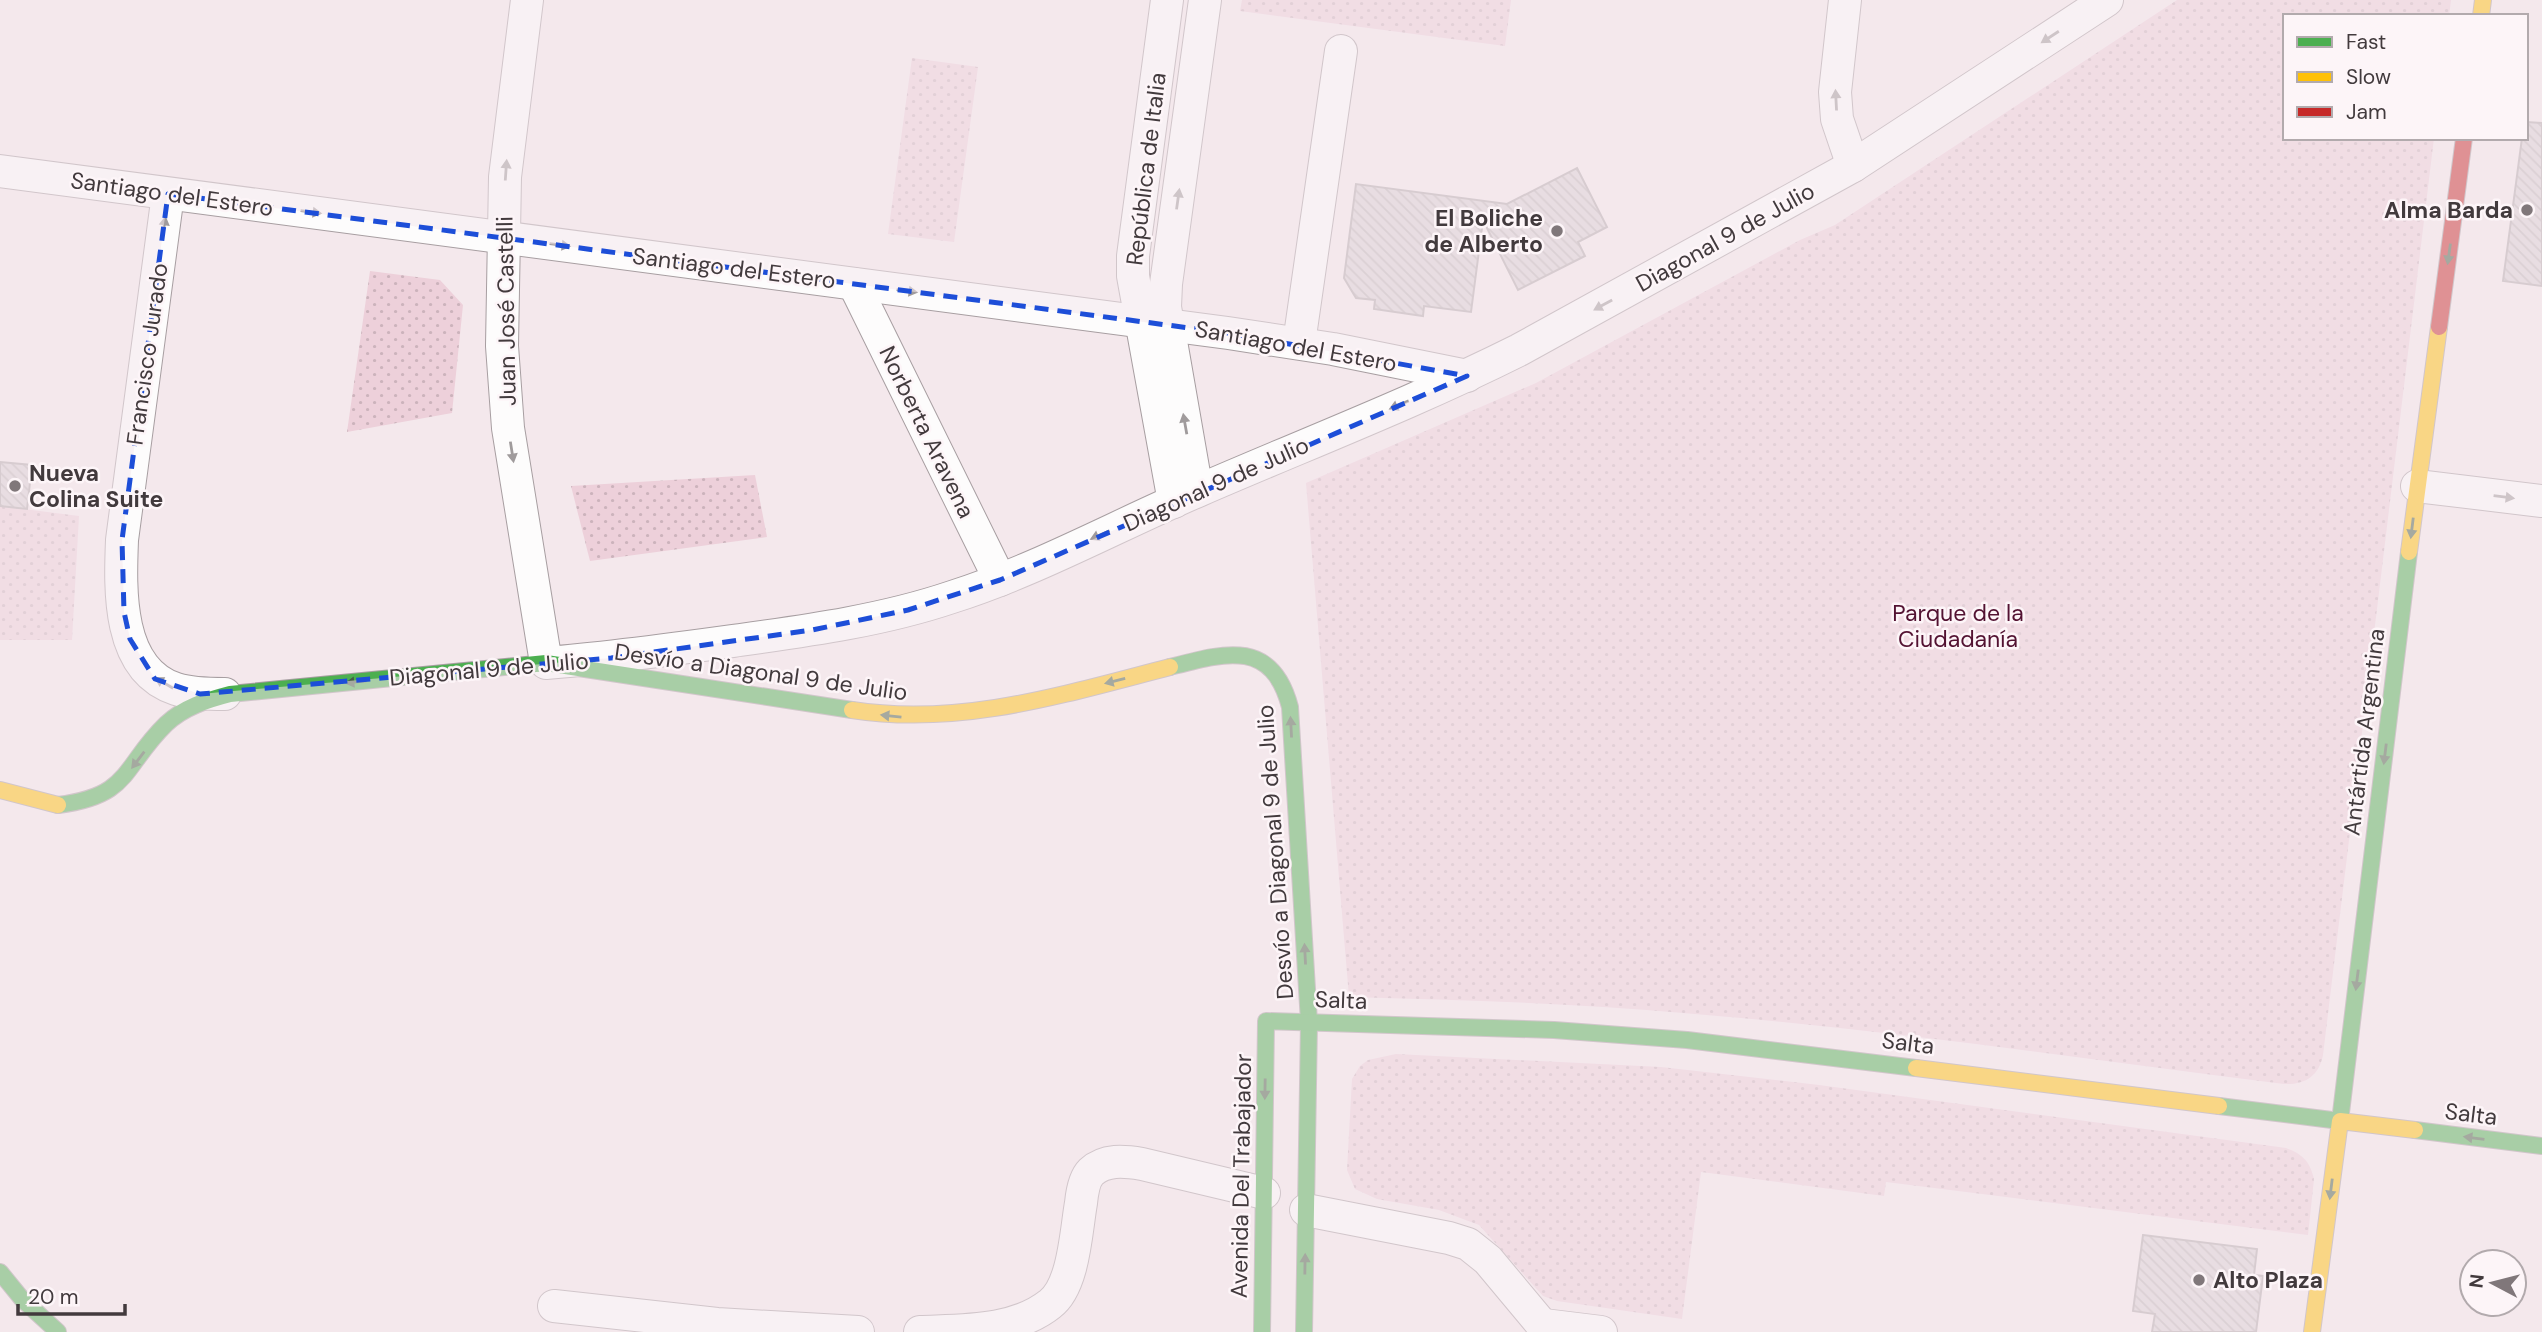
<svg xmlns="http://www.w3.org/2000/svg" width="2542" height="1332" font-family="'DM Sans',sans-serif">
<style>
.green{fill:url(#green-dots)}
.building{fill:url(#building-back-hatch);stroke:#b4acae;stroke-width:2}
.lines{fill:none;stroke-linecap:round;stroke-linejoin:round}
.street-casing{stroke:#a79ea1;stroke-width:34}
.fast-casing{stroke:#a79ea1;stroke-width:18}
.slow-casing{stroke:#a79ea1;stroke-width:18}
.jam-casing{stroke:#a79ea1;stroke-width:18}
.street{stroke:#fdfcfc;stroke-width:32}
.fast{stroke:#4caf50;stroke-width:16}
.slow{stroke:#ffc107;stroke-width:16}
.jam{stroke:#c62828;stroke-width:16}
.oneway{fill:#a09b9c}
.oneway2{fill:#455d43}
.marked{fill:none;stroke:#1d4ed8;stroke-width:5;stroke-dasharray:14 9;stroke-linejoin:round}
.poi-dot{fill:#80777a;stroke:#fdf5f8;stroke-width:2.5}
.labels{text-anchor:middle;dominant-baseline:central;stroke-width:5;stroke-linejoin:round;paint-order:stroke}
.street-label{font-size:23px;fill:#423a3d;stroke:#fdf5f8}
.poi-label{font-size:23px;font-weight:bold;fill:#423a3d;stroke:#fdf5f8;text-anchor:end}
.park-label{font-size:23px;fill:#531232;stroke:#fdf5f8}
</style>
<defs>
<pattern id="green-dots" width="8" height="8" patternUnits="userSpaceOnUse" patternTransform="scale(1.75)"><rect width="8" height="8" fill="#edd0da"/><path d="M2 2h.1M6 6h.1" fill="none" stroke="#ccb3bc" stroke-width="1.8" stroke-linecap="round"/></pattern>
<pattern id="building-back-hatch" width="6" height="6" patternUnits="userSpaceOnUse" patternTransform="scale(1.75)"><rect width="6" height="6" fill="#dad1d4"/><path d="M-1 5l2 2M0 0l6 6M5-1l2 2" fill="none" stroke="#bcb4b7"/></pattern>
</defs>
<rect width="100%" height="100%" fill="#f4e8ec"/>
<g class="green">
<polygon points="1242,0 1511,0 1505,46 1240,11"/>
<path d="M2177 0H2451L2449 16H2285V138H2434L2323 1055C2319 1076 2305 1085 2284 1084 2084 1059 1884 1029 1683 1013 1572 1003 1460 1000 1349 997L1306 483 1536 383 1800 240 1835 225Z"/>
<polygon points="912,58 978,67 954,242 888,234"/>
<polygon points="370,271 440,280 463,305 452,413 347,432"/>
<polygon points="755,475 767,537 590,561 571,486"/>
<polygon points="0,506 79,516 72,640 0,640"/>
<path d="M1396 1054 1661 1067 1819 1085 2286 1148C2302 1154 2310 1161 2314 1179L2308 1235 1886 1182 1884 1196 1701 1172 1682 1319 1557 1301 1543 1296 1479 1225 1439 1210 1377 1199 1355 1189 1347 1170 1352 1079 1360 1066 1368 1060Z"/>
</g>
<g class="building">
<polygon points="2526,122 2542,123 2542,286 2503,281 2522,138 2526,138"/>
<polygon points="1577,168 1607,227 1578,242 1585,256 1518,290 1483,220 1471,312 1424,306 1423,316 1374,309 1375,300 1356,298 1344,278 1356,184 1507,204"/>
<polygon points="0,462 32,465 27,509 0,506"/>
<polygon points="2143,1235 2257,1249 2254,1275 2263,1276 2256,1332 2152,1332 2155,1314 2133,1311"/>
</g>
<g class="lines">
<g class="street-casing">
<g id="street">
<path d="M527 0 505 177 502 346 508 428 546 663C611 658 675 649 740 640 812 630 884 620 952 597 1037 570 1118 525 1200 490 1306 444 1415 402 1519 350L1853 166 2107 0"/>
<polyline points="1167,0 1133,256 1133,276 1174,502"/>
<polyline points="1845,0 1835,92 1837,119 1853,166"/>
<polyline points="0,171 1228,333 1333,349 1467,376"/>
<path d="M168 194 122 540C120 590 117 670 176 689 191 694 209 694 225 694"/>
<polyline points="854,284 1000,580"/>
<polyline points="1299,343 1341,51"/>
<polyline points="2417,486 2542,501"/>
<polyline points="1197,491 1165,307 1166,284 1205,0"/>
<polyline points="1306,1210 1449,1238 1468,1244 1488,1260 1548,1332"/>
<polyline points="554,1306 717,1324 858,1332"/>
<polyline points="1544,1325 1601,1332"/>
<path d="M920 1332C963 1330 1015 1332 1050 1304 1074 1286 1076 1231 1081 1203 1082 1193 1084 1179 1091 1172 1105 1159 1124 1161 1142 1164L1264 1193"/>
</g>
</g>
<g class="fast-casing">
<g id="fast">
<path d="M1170 667C1224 653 1272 638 1290 707L1309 1022 1304 1332"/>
<path d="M58 805C131 796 122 767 166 724 184 707 207 700 230 694L546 663 852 710"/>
<polyline points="2219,1106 2340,1121 2409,552"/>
<polyline points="2415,1130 2542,1146"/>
<polyline points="0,1272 22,1299 58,1332"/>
<polyline points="1262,1332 1266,1021 1554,1030 1687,1040 1916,1068"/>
</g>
</g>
<g class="slow-casing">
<g id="slow">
<polyline points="2481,16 2483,0"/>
<polyline points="2409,552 2439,327"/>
<path d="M852 710C961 727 1065 694 1170 667"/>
<polyline points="0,790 58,805"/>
<polyline points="1916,1068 2219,1106"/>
<polyline points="2312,1332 2340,1121 2415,1130"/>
</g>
</g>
<g class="jam-casing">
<polyline id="jam" points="2439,327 2464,138"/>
</g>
<use href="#street" class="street"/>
<use href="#fast" class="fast"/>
<use href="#slow" class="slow"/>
<use href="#jam" class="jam"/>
</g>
<defs><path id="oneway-solid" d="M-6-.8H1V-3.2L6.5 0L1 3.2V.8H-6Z" transform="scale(1.75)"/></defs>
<g class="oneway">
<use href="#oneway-solid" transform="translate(2050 37) rotate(147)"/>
<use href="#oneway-solid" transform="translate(1836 100) rotate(-93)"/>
<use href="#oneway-solid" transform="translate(506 170) rotate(-86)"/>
<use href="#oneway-solid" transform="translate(1178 199) rotate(-82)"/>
<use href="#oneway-solid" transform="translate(311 212) rotate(7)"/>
<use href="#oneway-solid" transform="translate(164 227) rotate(-82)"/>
<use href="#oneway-solid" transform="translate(560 245) rotate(7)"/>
<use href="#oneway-solid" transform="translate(907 291) rotate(8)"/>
<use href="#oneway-solid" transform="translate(1603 305) rotate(151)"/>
<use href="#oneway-solid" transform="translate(1399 405) rotate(157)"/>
<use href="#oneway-solid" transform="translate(1185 424) rotate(-100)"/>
<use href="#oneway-solid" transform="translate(512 452) rotate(81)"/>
<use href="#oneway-solid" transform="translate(2504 497) rotate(7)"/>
<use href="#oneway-solid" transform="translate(1100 535) rotate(156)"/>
<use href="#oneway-solid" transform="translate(164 683) rotate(-150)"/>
</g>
<g class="oneway2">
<use href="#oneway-solid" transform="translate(2449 254) rotate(98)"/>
<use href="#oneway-solid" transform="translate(2412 528) rotate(97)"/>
<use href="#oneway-solid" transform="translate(1115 681) rotate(166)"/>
<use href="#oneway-solid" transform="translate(356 682) rotate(174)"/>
<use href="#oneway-solid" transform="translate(891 716) rotate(-174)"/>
<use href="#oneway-solid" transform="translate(1291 727) rotate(-93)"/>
<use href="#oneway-solid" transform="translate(2385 754) rotate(97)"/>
<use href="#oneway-solid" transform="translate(138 760) rotate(127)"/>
<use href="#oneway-solid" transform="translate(1305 954) rotate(-93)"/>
<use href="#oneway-solid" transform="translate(2357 980) rotate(97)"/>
<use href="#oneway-solid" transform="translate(1265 1089) rotate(91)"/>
<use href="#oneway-solid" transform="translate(2474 1138) rotate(-173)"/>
<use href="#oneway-solid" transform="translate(2331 1189) rotate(97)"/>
<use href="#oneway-solid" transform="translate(1305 1264) rotate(-89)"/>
</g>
<path d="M0 0H2542V1332H0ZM168 194 1228 333 1467 376 1000 580 908 610 812 630 611 658 200 694 155 679 130 639 124 612 122 540Z" fill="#f4e8ec" fill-opacity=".55" fill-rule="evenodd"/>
<path class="marked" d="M168 194 1228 333 1467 376 1000 580 908 610 812 630 611 658 200 694 155 679 130 639 124 612 122 540Z"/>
<g class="poi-dot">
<circle cx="2527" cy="210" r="7"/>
<circle cx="1557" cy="231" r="7"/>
<circle cx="15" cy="486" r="7"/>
<circle cx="2199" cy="1280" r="7"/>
</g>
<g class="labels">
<g class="street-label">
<text transform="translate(1146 169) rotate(-83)">República de Italia</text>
<text transform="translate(172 194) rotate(8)">Santiago del Estero</text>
<text transform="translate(1725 237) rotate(-29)">Diagonal 9 de Julio</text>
<text transform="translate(734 268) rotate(7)">Santiago del Estero</text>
<text transform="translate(506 311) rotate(-91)">Juan José Castelli</text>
<text transform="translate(1296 346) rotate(10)">Santiago del Estero</text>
<text transform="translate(147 354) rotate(-82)">Francisco Jurado</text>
<text transform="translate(927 432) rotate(64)">Norberta Aravena</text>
<text transform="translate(1216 484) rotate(-24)">Diagonal 9 de Julio</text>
<text transform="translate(489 669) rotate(-5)">Diagonal 9 de Julio</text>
<text transform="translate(761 672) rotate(8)">Desvío a Diagonal 9 de Julio</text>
<text transform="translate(2364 732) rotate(-83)">Antártida Argentina</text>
<text transform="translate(1275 852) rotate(-94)">Desvío a Diagonal 9 de Julio</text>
<text transform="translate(1341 1000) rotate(2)">Salta</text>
<text transform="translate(1908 1043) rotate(7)">Salta</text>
<text transform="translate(2471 1114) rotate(7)">Salta</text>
<text transform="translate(1241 1176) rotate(-89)">Avenida Del Trabajador</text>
</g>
<g class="poi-label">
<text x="2513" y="210">Alma Barda</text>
<text x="1543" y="218">El Boliche<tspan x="1543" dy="26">de Alberto</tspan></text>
<text x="29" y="473" text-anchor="start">Nueva<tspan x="29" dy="26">Colina Suite</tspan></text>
<text x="2213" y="1280" text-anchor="start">Alto Plaza</text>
</g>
<g class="park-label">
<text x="1958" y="613">Parque de la<tspan x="1958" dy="26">Ciudadanía</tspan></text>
</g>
</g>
<rect x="2283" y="14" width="245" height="126" fill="#fdf5f8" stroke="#b2aaad" stroke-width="2"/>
<rect x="2297" y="37" width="35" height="10" fill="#4caf50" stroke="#b2aaad" stroke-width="2"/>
<text x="2346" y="49" font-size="21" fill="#423a3d">Fast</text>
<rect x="2297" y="72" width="35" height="10" fill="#ffc107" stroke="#b2aaad" stroke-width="2"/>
<text x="2346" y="84" font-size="21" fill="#423a3d">Slow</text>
<rect x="2297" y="107" width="35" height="10" fill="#c62828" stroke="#b2aaad" stroke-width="2"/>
<text x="2346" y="119" font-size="21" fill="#423a3d">Jam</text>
<g transform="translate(2493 1283) rotate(277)"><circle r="33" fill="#fdf5f8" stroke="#b2aaad" stroke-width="2"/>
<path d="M0-5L12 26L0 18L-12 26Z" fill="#80777a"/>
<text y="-10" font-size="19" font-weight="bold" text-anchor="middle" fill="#423a3d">N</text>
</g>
<path d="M18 1304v10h107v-10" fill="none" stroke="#423a3d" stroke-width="3.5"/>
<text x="28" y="1304" font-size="21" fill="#423a3d" stroke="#fdf5f8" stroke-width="5" paint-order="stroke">20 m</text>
</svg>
